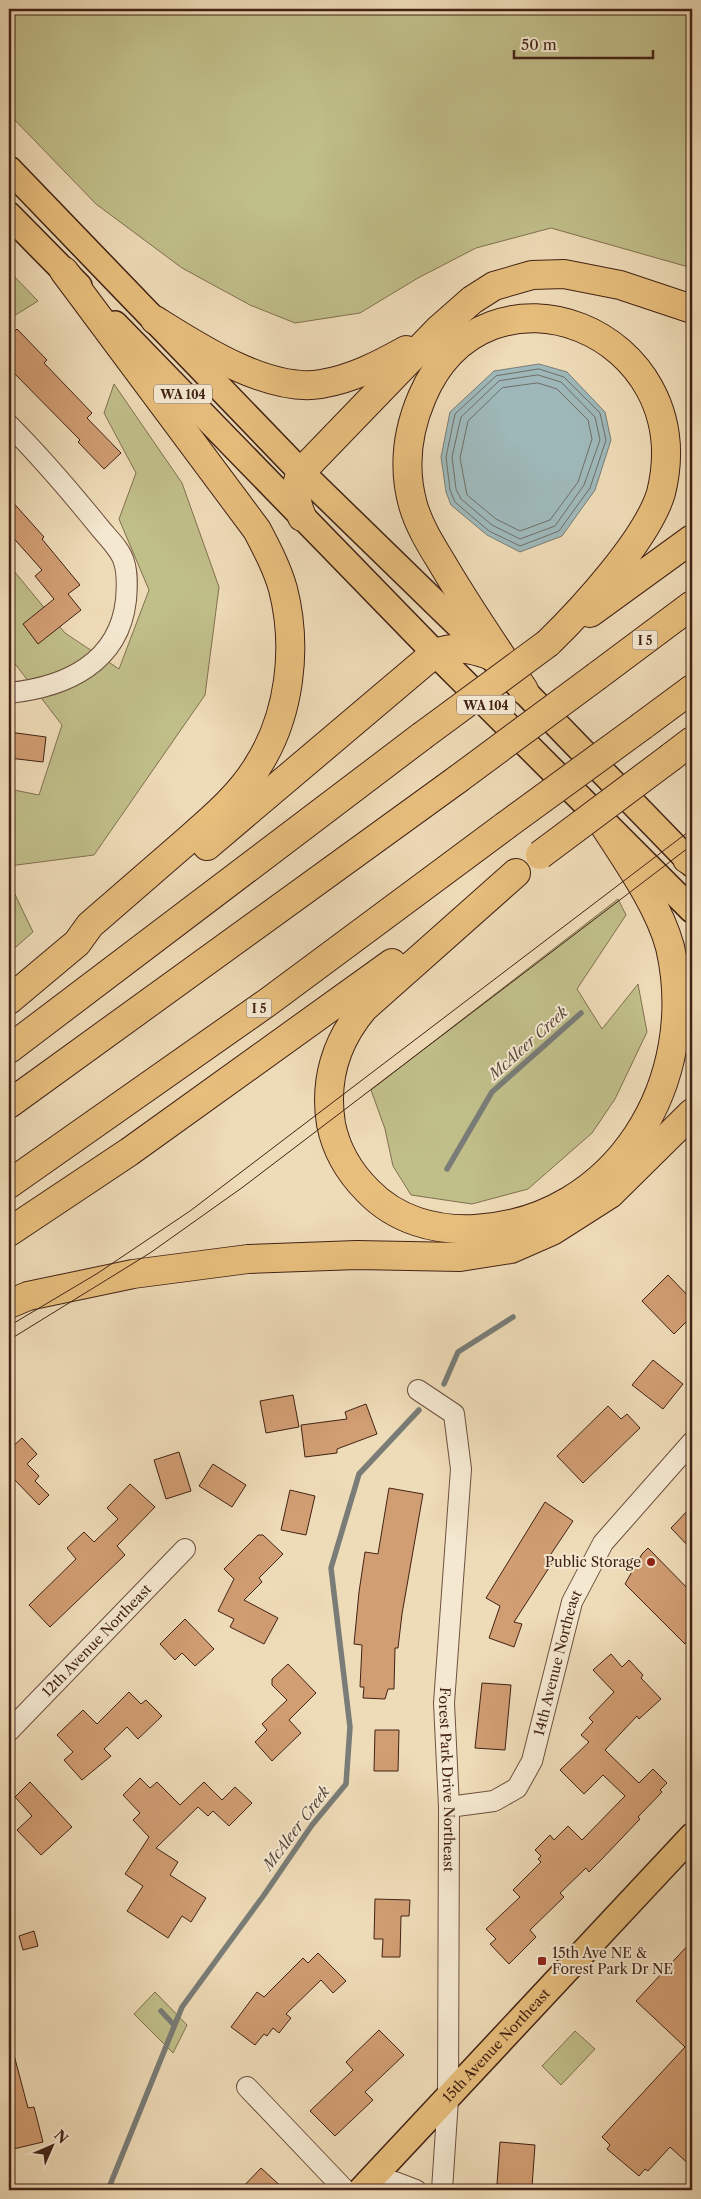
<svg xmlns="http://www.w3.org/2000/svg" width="701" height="2199" font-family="'Libre Caslon Text',serif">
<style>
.green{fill:#c0be89;stroke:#81704f}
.water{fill:#9eb8b9;stroke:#797c77}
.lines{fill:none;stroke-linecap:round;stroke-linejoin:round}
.shore{stroke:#706d67;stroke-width:1}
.stream{stroke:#797c77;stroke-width:5.5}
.building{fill:#d19d73;stroke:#422215}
.minor-casing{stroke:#6d503e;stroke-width:22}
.major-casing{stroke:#422215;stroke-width:28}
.highway-casing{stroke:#422215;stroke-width:30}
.minor{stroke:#f4e8d0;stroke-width:20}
.major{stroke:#e7be7c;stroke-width:25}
.highway{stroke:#e7be7c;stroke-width:28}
.tram{stroke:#422215;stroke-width:1}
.highway-bridge-casing{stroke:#422215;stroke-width:30;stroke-linecap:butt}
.highway-bridge{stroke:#e7be7c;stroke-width:28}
.poi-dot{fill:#8f2418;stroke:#f4e8d0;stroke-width:2}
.labels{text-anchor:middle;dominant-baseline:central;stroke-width:4;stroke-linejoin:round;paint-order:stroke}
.shield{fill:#f4e8d0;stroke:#775d4d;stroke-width:1}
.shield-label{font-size:12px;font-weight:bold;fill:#422215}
.poi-label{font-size:14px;fill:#422215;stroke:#f4e8d0;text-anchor:end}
.street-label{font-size:14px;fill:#422215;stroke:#f4e8d0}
.water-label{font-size:15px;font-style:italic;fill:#59483e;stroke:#f4e8d0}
</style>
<rect width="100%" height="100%" fill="#eedbb7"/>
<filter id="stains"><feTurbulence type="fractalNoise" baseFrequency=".004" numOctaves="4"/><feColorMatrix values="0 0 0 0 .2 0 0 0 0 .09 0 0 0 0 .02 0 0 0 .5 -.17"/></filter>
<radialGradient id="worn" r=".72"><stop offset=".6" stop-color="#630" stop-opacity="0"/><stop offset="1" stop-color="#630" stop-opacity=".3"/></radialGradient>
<g class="green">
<polygon points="9,9 692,9 692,268 551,228 476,248 418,278 360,313 295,323 250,305 182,268 96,204 9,114"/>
<polygon points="9,271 38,301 9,319"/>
<polygon points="114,384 182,483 219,587 205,695 94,855 9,866 9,789 39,795 62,725 9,656 9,565 65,633 119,669 149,590 119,519 136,473 104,413"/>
<polygon points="9,882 33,932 9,953"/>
<polygon points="618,899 626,915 577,989 602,1029 638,984 647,1032 615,1099 592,1133 528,1189 472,1204 411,1195 393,1166 385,1129 371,1090"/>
<polygon points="155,1992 187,2025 173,2053 134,2014"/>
<polygon points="575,2031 595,2049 561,2085 542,2066"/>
</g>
<polygon class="water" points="539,364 567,372 605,412 611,440 595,490 562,536 520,552 487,535 451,505 446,492 441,457 450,412 494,371"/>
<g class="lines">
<g class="shore">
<polygon points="539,369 564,377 600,413 606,440 590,488 559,531 520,546 489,531 455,502 450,490 446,457 455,414 496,376"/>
<polygon points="538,375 561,382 595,417 600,440 584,485 555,526 520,539 492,525 461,499 456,489 452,457 461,417 499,381"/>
<polygon points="538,383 557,389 588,420 592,439 578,482 550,520 520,531 496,519 467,495 460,458 468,421 502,388"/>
</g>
<g class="stream">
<polyline points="447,1169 492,1092 581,1013"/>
<polyline points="444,1384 458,1352 513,1317"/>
<polyline points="161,2011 174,2025"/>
<polyline points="108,2190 182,2007 264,1895 312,1825 346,1784 350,1727 331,1568 359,1474 419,1410"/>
</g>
</g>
<g class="building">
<polygon points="17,329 47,360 44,363 92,413 87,418 121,453 104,469 78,442 80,440 9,368 9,337"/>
<polygon points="9,498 44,537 42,539 80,585 68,594 81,610 38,644 23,624 54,599 35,576 42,570 9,533"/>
<polygon points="9,732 46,737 43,762 9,758"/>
<polygon points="668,1275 692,1300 692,1316 674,1334 642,1301"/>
<polygon points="653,1360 683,1384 663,1409 632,1385"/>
<polygon points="293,1395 299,1427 266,1433 260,1401"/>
<polygon points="366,1404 377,1434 337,1449 337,1453 305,1457 301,1425 347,1419 345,1412"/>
<polygon points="608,1406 621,1419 627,1414 640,1428 583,1483 557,1456"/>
<polygon points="22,1438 37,1454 27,1464 39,1476 35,1481 49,1495 39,1505 9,1474 9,1450"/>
<polygon points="179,1452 191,1491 166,1499 154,1460"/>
<polygon points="213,1464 246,1485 232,1507 199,1486"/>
<polygon points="130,1484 155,1507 117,1546 125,1555 50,1627 29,1605 76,1559 67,1548 84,1532 94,1542 118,1519 107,1508"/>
<polygon points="389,1488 423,1494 402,1614 398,1648 395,1648 394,1689 388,1689 385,1699 363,1698 364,1687 360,1687 362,1645 354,1644 359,1592 365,1552 378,1554"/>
<polygon points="290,1490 315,1496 306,1535 281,1530"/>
<polygon points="545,1502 573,1521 549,1557 554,1560 514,1622 522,1624 514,1647 489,1638 500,1606 486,1598"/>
<polygon points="692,1506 692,1550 671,1528"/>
<polygon points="258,1535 263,1535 283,1554 259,1578 262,1582 244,1600 278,1618 264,1644 230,1627 234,1619 218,1611 234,1579 224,1569"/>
<polygon points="648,1548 692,1593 692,1636 685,1644 625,1584 642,1554"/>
<polygon points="185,1619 214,1649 195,1666 182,1653 175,1660 160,1644"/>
<polygon points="611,1654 622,1667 629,1660 643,1675 641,1678 661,1699 639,1719 637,1716 605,1750 639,1783 653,1769 667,1783 660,1790 662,1792 638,1817 640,1819 601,1860 589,1872 586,1868 560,1893 564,1897 530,1930 536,1937 509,1964 490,1944 496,1939 486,1929 520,1897 513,1890 541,1862 538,1859 541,1856 535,1850 550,1835 554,1840 568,1826 582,1840 625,1796 603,1775 584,1794 560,1770 589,1742 581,1735 593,1722 589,1718 614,1692 593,1670"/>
<polygon points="288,1664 316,1693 289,1720 301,1733 272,1761 255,1742 267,1730 262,1724 287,1700 272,1685 272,1679"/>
<polygon points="482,1683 511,1685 505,1750 475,1748"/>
<polygon points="129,1692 141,1704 146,1700 162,1716 138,1739 127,1727 104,1749 111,1756 82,1780 64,1760 73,1752 57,1735 83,1710 97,1724"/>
<polygon points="375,1730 399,1730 398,1771 374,1771"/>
<polygon points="140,1778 150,1788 157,1782 180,1805 204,1782 222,1800 235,1787 252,1803 229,1826 213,1811 208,1816 198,1807 156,1848 178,1862 170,1875 206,1898 191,1922 182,1916 168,1938 127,1911 143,1886 125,1874 149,1837 133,1820 140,1813 123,1795"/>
<polygon points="30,1782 72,1827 41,1855 17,1830 32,1816 15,1797"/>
<polygon points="375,1899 410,1900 409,1916 401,1916 400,1957 382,1957 383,1939 374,1939"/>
<polygon points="34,1931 38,1946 23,1950 19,1936"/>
<polygon points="692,1941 692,2167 670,2147 648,2171 645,2169 639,2176 607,2149 610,2145 602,2137 685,2047 636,2001"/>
<polygon points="318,1953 346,1981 333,1993 321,1980 286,2014 291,2018 279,2033 273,2028 267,2036 264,2034 255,2045 231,2027 257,1992 264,1997 303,1958 308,1963"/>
<polygon points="379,2030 404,2055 365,2092 373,2100 335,2136 310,2111 353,2070 346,2062"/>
<polygon points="9,2055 14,2055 28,2108 34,2107 43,2142 9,2150"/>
<polygon points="500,2142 535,2145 532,2187 497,2184"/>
<polygon points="261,2168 285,2190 240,2190"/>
</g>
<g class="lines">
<g class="minor-casing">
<g id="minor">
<path d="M9 425C43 459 70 491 100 528 108 538 121 550 124 562 128 574 127 588 126 600 119 663 66 687 9 693"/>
<path id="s1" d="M418 1390 454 1414 461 1469 444 1703 449 1807 448 2099 442 2190"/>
<path id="s2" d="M9 1731 185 1549"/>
<path id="s3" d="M449 1807 494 1801 517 1788 532 1761 572 1602 603 1543 692 1442"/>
<polyline points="247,2087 345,2190"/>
<polyline points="367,2184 395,2182 416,2190"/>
</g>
</g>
<g class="major-casing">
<g id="major">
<polyline points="9,169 301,472 489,655 692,864"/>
<polyline points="9,215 79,286"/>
<polyline points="115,324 435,653 692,910"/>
<path id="s4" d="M361 2190 692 1836"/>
</g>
</g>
<g class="highway-casing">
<g id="highway">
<path d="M155 320C198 347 268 393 321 384 352 379 379 365 406 350"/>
<path d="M302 517C295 500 294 489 301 472L439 329 472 300 494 286 532 275 564 274 620 285 692 309"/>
<polyline points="590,613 692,539"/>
<polyline points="597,676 692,605"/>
<path d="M524 690C496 648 467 606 442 563 431 545 419 526 413 505 403 469 407 432 422 397 486 246 701 331 661 493 647 539 583 609 548 643"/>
<polyline points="642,726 692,689"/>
<polyline points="671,757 692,741"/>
<path d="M207 846 435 653C454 646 470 648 489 655"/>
<polyline points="687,859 692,862"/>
<path d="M516 873 364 1008C336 1041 324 1081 331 1124 336 1150 350 1173 368 1191 396 1220 435 1231 475 1229 617 1221 701 1081 670 947 658 903 624 857 600 819"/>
<path d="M9 1000 77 943 90 925C120 899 151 872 181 846 208 822 238 798 257 767 290 716 298 648 283 589 277 568 267 549 257 530L64 271"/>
<polyline points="9,1049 422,736"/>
<polyline points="9,1104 458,779"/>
<polyline points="9,1184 268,1002 505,826"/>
<polyline points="9,1232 129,1152 392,963"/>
<polyline points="9,1304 28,1296 133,1274 248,1259 357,1255 460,1257 511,1249 552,1231 610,1194 692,1113"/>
</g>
</g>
<use href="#minor" class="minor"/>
<use href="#major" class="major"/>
<use href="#highway" class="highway"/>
<g class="tram">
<polyline points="9,1326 98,1273 190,1211 692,829"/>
<polyline points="9,1340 150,1253 243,1187 692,845"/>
</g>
<g class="highway-bridge-casing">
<g id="highway-bridge">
<polyline points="422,736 548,643"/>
<polyline points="458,779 597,676"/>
<polyline points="505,826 642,726"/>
<polyline points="540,855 671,757"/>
</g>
</g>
<use href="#highway-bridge" class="highway-bridge"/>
</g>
<g class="poi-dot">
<circle cx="651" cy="1562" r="5"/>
<rect x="537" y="1956" width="10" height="10" rx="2.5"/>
</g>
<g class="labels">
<g class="shield">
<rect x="154" y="384.5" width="58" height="19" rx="4"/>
<rect x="632.5" y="630.5" width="25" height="19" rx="4"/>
<rect x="457" y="695.5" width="58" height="19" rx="4"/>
<rect x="246.5" y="998.5" width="25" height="19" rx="4"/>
</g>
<g class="shield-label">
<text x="183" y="394">WA 104</text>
<text x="645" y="640">I 5</text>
<text x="486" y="705">WA 104</text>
<text x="259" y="1008">I 5</text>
</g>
<g class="poi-label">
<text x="641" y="1562">Public Storage</text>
<text x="552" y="1953" text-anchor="start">15th Ave NE &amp;<tspan x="552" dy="16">Forest Park Dr NE</tspan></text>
</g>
<g class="street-label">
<text stroke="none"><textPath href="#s2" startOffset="126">12th Avenue Northeast</textPath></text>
<text stroke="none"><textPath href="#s3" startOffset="204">14th Avenue Northeast</textPath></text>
<text stroke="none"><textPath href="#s1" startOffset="410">Forest Park Drive Northeast</textPath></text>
<text stroke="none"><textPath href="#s4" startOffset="198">15th Avenue Northeast</textPath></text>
</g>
<g class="water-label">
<text transform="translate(528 1043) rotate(-42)">McAleer Creek</text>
<text transform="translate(296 1828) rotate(-53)">McAleer Creek</text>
</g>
</g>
<rect width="701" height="2199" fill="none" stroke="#eedbb7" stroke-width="30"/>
<rect x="10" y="10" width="681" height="2179" fill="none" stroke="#422215" stroke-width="2.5"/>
<rect x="15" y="15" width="671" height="2169" fill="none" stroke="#422215"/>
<g transform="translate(52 2146) rotate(45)" stroke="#f4e8d0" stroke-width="4" paint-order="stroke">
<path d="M0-4L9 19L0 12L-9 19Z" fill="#422215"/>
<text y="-8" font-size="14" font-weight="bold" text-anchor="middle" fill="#422215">N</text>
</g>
<path d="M514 50v8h139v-8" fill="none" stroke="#422215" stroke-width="2.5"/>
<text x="521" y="50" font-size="15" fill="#422215" stroke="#f4e8d0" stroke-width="4" paint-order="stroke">50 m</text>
<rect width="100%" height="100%" filter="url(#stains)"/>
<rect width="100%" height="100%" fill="url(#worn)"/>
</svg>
